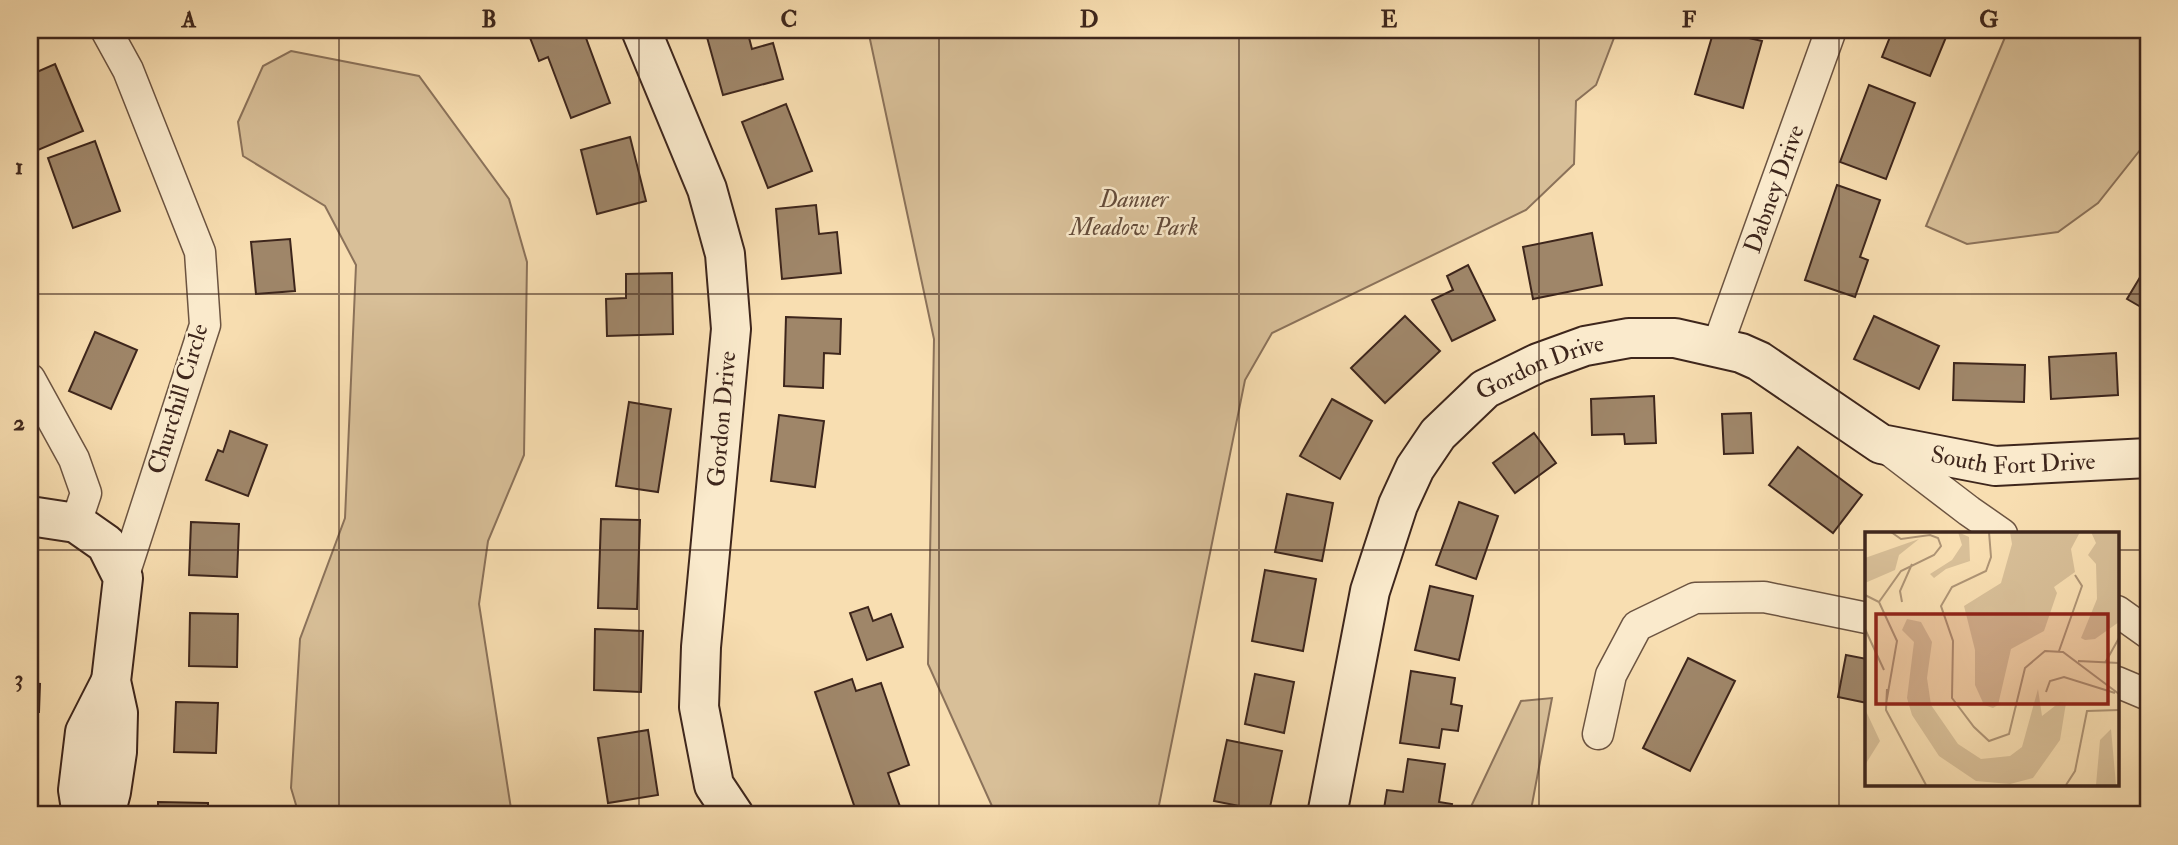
<svg xmlns="http://www.w3.org/2000/svg" width="2178" height="845" font-family="'IM FELL Double Pica',serif">
<style>
.green{fill:#d8bf98;stroke:#8b725a;stroke-width:2}
.building{fill:#9f8669;stroke:#3e261c;stroke-width:2}
.lines{fill:none;stroke-linecap:round;stroke-linejoin:round}
.street-casing{stroke:#6c5441;stroke-width:33}
.secondary-casing{stroke:#3e261c;stroke-width:42}
.street{stroke:#faeacc;stroke-width:30}
.secondary{stroke:#faeacc;stroke-width:38}
.grid{fill:none;stroke:#3e261c;stroke-width:2;stroke-opacity:0.55}
.labels{text-anchor:middle;dominant-baseline:central;stroke-width:5;stroke-linejoin:round;paint-order:stroke}
.street-label{font-size:24px;fill:#3e261c;stroke:#faeacc}
.park-label{font-size:24px;font-style:italic;fill:#644c3b;stroke:#faeacc}
.inset-road{fill:none;stroke:#ae9475;stroke-width:2}
.view{fill:#8f2418;fill-opacity:0.15;stroke:#8f2418;stroke-width:3.5}
.inset-edge{fill:none;stroke:#3e261c;stroke-width:3.5}
.neatline{fill:none;stroke:#3e261c;stroke-width:2.5}
.grid-label{font-size:23px;text-anchor:middle;font-weight:bold;fill:#3e261c}
</style>
<rect width="100%" height="100%" fill="#f8deb1"/>
<filter id="stains"><feTurbulence type="fractalNoise" baseFrequency=".00286" numOctaves="4"/><feColorMatrix values="0 0 0 0 .2 0 0 0 0 .09 0 0 0 0 .02 0 0 0 .5 -.17"/></filter>
<radialGradient id="worn" r=".72"><stop offset=".6" stop-color="#630" stop-opacity="0"/><stop offset="1" stop-color="#630" stop-opacity=".3"/></radialGradient>
<g class="green">
<polygon points="868,30 1617,30 1596,85 1576,101 1574,164 1526,210 1272,333 1245,380 1157,815 996,815 928,664 934,339"/>
<polygon points="2008,30 2148,30 2148,140 2098,203 2058,232 1967,244 1926,226"/>
<polygon points="291,51 419,76 509,199 527,262 524,455 488,541 479,604 512,815 299,815 291,788 300,639 345,518 356,265 325,206 243,156 238,122 263,66"/>
<polygon points="1552,698 1530,815 1467,815 1521,701"/>
</g>
<g class="building">
<polygon points="542,30 583,30 610,103 571,118 548,57 539,61 529,35"/>
<polygon points="705,30 747,30 752,49 773,43 783,79 723,95"/>
<polygon points="1714,30 1762,41 1743,108 1695,94"/>
<polygon points="1904,30 1949,30 1930,76 1882,57 1892,32 1901,36"/>
<polygon points="55,64 83,131 38,150 30,131 30,75"/>
<polygon points="1869,85 1915,103 1886,179 1840,162"/>
<polygon points="786,104 812,171 768,188 742,122"/>
<polygon points="630,137 646,201 597,214 581,150"/>
<polygon points="95,141 120,211 73,228 48,158"/>
<polygon points="1837,185 1880,200 1860,257 1868,260 1855,297 1805,280"/>
<polygon points="816,205 819,234 837,232 841,273 782,279 776,209"/>
<polygon points="1592,233 1602,285 1533,299 1523,247"/>
<polygon points="290,239 295,291 256,294 251,242"/>
<polygon points="2148,264 2148,311 2127,299"/>
<polygon points="1468,265 1495,320 1452,341 1432,300 1453,290 1447,276"/>
<polygon points="672,273 673,334 607,336 606,299 626,298 626,274"/>
<polygon points="1405,316 1440,351 1385,403 1351,368"/>
<polygon points="1874,316 1939,346 1919,389 1854,359"/>
<polygon points="786,317 841,319 840,354 824,353 823,388 784,386"/>
<polygon points="95,332 137,350 111,409 69,391"/>
<polygon points="2116,353 2118,395 2051,399 2049,357"/>
<polygon points="1954,363 2025,365 2024,402 1953,400"/>
<polygon points="1654,396 1656,443 1625,444 1624,434 1592,435 1591,399"/>
<polygon points="1332,399 1372,421 1340,479 1300,456"/>
<polygon points="629,402 671,409 658,492 616,486"/>
<polygon points="1751,413 1753,453 1724,454 1722,414"/>
<polygon points="779,415 824,421 815,487 771,481"/>
<polygon points="230,431 267,445 248,496 206,480 218,450 223,452"/>
<polygon points="1534,433 1556,463 1515,493 1493,463"/>
<polygon points="1798,447 1862,495 1833,533 1769,485"/>
<polygon points="1287,494 1333,503 1322,561 1275,552"/>
<polygon points="1459,502 1498,516 1476,579 1436,565"/>
<polygon points="2144,511 2148,511 2148,562 2142,562"/>
<polygon points="601,519 640,520 637,609 598,608"/>
<polygon points="191,522 239,524 237,577 189,575"/>
<polygon points="1265,570 1316,579 1303,651 1252,641"/>
<polygon points="1430,586 1473,596 1459,660 1415,650"/>
<polygon points="868,607 873,621 891,614 903,647 867,660 850,613"/>
<polygon points="190,613 238,614 237,667 189,666"/>
<polygon points="595,629 643,631 641,692 594,690"/>
<polygon points="1846,655 1867,659 1867,703 1838,697"/>
<polygon points="1688,658 1735,681 1690,771 1643,748"/>
<polygon points="1411,671 1455,678 1451,704 1462,706 1458,731 1442,729 1439,748 1400,743"/>
<polygon points="1255,674 1294,682 1284,733 1245,724"/>
<polygon points="852,679 856,691 881,683 909,765 888,773 903,815 845,815 856,811 815,692"/>
<polygon points="30,683 40,684 39,712 30,712"/>
<polygon points="176,702 218,703 216,753 174,752"/>
<polygon points="648,730 658,795 608,803 598,738"/>
<polygon points="1227,740 1282,751 1269,812 1214,801"/>
<polygon points="1408,759 1445,764 1439,802 1452,804 1450,815 1383,815 1387,790 1403,792"/>
<polygon points="158,802 208,803 208,815 158,815"/>
<polygon points="1881,811 1920,812 1920,815 1881,815"/>
</g>
<g class="lines">
<g class="street-casing">
<g id="street">
<polyline points="106,30 128,70 200,252 205,325 123,578"/>
<path id="s1" d="M1717 347 1831 30"/>
<polyline points="30,379 74,459 86,493 76,523"/>
<polyline points="1884,446 1969,511 2002,534"/>
<polyline points="2117,611 2148,633"/>
<polyline points="2117,682 2148,695"/>
<polyline points="1598,734 1611,675 1637,626 1695,598 1764,597 1867,618"/>
</g>
</g>
<g class="secondary-casing">
<g id="secondary">
<polyline points="641,30 707,189 725,254 731,329 701,647 699,707 714,785 734,815"/>
<polyline points="30,516 76,523 106,544 123,578 111,681 118,713 117,752 111,792 105,815"/>
<polyline points="82,815 78,790 85,732 111,681"/>
<path id="s2" d="M1327 815 1370 591 1398 505 1415 468 1438 434 1485 389 1538 363 1585 346 1629 338H1675L1741 353 1759 361 1881 444 1995 466 2148 458"/>
</g>
</g>
<use href="#street" class="street"/>
<use href="#secondary" class="secondary"/>
</g>
<path class="grid" d="M339 30V815M639 30V815M939 30V815M1239 30V815M1539 30V815M1839 30V815M30 294H2148M30 550H1867M2117 550H2148"/>
<g class="labels">
<g class="street-label">
<text stroke="none"><textPath href="#s1" startOffset="168">Dabney Drive</textPath></text>
<text stroke="none"><textPath href="#s2" startOffset="525">Gordon Drive</textPath></text>
<text transform="translate(178 399) rotate(-73)">Churchill Circle</text>
<text transform="translate(722 419) rotate(-85)">Gordon Drive</text>
<text stroke="none"><textPath href="#s2" startOffset="1034">South Fort Drive</textPath></text>
</g>
<g class="park-label">
<text x="1134" y="199">Danner<tspan x="1134" dy="28">Meadow Park</tspan></text>
</g>
</g>
<g transform="translate(1865 532)">
<rect width="254" height="254" fill="#f8deb1"/>
<path d="M93 0 104 5 105 29 81 37 69 46 65 42 87 28 97 13ZM145 0H215L206 17 210 40 189 55 192 61 179 99 146 117 133 173 128 176 119 173 110 153V118L99 74 136 51 147 12ZM226 0H254V90L230 107 220 108 216 106 232 67 231 32 223 23 231 11ZM54 7 34 23 30 38 0 51V26ZM42 87 56 90 67 110 62 146 66 173 93 212 116 227 145 224 157 215 173 157 177 184 195 170 201 171 195 208 168 246 145 252 111 249 74 224 47 183 42 166 49 110 37 98ZM0 177 15 209 0 233ZM246 197 251 253H231L235 208Z" fill="#d8bf98"/>
<path class="inset-road" d="M124 0 126 25 121 39 87 55 76 74 88 109 87 166 109 195 124 209 144 202 160 136 180 119 198 120 254 162M0 63 14 70 32 109 21 172M14 70 36 39 69 23 76 14 73 6 65 3 36 7 26 0M37 70 35 59 47 32M0 97 19 138M194 119 217 54 210 43M213 129 254 131M240 131 254 106M22 157 21 178 61 253M181 160 185 149 199 145 250 161M201 253 210 239 222 179 254 178"/>
<path class="view" d="M11 82H243V172H11Z"/>
<rect width="254" height="254" class="inset-edge"/>
</g>
<rect width="2178" height="845" fill="none" stroke="#f8deb1" stroke-width="77"/>
<rect x="38" y="38" width="2102" height="768" class="neatline"/>
<g class="grid-label">
<text x="189" y="27">A</text>
<text x="489" y="27">B</text>
<text x="789" y="27">C</text>
<text x="1089" y="27">D</text>
<text x="1389" y="27">E</text>
<text x="1689" y="27">F</text>
<text x="1989" y="27">G</text>
<text x="19" y="174">1</text>
<text x="19" y="430">2</text>
<text x="19" y="686">3</text>
</g>
<rect width="100%" height="100%" filter="url(#stains)"/>
<rect width="100%" height="100%" fill="url(#worn)"/>
</svg>
